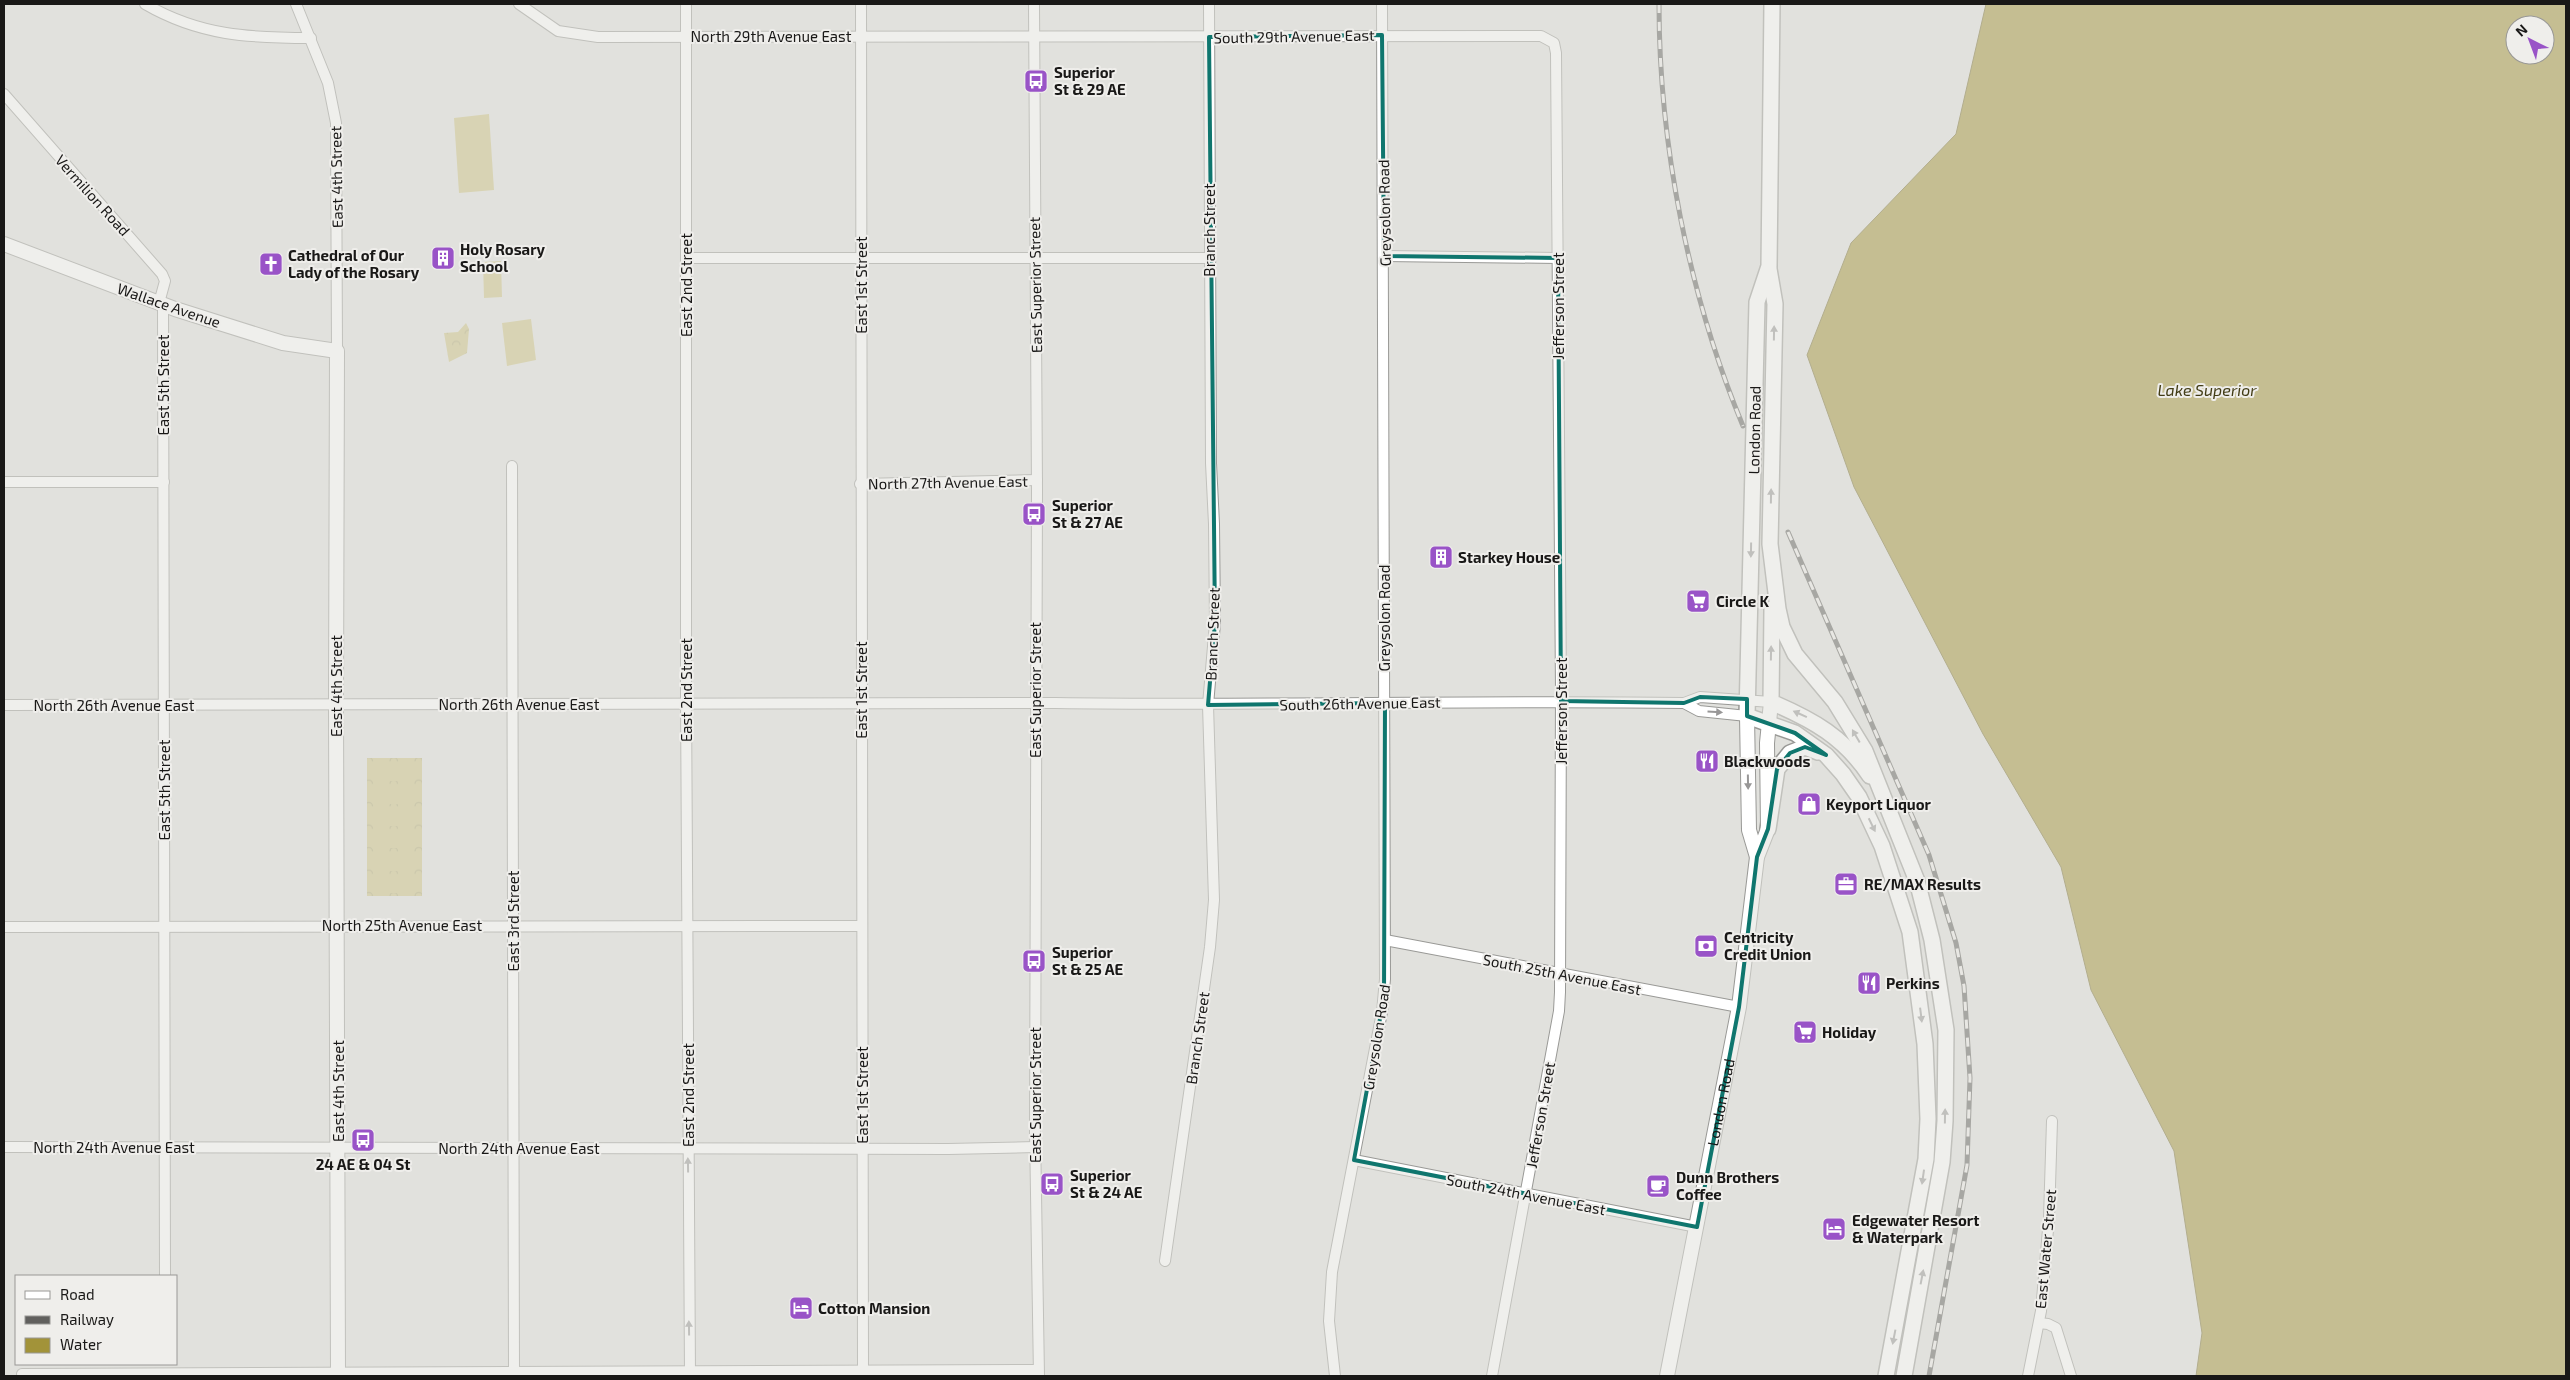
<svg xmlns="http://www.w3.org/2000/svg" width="2570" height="1380" font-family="'Exo 2',sans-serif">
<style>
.forest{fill:url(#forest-crowns)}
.pitch{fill:#ccc284}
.water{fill:#a29339;stroke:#796e2f;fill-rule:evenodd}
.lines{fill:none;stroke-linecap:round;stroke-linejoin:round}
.minor-casing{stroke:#999996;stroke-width:12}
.major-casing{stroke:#999996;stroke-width:16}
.highway-casing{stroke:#999996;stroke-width:18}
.minor{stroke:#fff;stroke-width:10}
.major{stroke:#fff;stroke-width:14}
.highway{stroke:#fff;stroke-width:15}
.rail-casing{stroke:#61605e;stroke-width:5}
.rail{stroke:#efeeeb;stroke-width:3;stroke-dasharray:9;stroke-linecap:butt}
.oneway{fill:#989797}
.marked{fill:none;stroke:#0f766e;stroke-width:4;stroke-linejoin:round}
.labels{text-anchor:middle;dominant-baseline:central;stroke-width:4;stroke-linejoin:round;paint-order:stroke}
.street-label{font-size:15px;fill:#191817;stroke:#efeeeb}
.poi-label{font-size:15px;font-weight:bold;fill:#191817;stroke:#efeeeb;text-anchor:start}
.water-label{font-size:16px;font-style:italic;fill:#413b14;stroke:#efeeeb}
</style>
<defs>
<pattern id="forest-crowns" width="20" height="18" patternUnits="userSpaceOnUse" patternTransform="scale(1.25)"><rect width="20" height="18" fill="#ccc284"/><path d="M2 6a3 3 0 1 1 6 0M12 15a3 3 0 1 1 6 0" fill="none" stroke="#afa671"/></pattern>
</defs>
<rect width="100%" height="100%" fill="#e1e1dd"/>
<g class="forest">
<polygon points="466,323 469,329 467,353 449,362 444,333 458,332"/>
<rect x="367" y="758" width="55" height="138"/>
</g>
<g class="pitch">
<polygon points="489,114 494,190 459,193 454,118"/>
<polygon points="501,261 502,297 484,298 483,262"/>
<polygon points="531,319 536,360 507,366 502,323"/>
<rect x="374" y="763" width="37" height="18"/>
<rect x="374" y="786" width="37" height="18"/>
<rect x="374" y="808" width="37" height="18"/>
<polygon points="411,830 411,848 373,848 373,831"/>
<rect x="373" y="853" width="38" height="18"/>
<rect x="373" y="876" width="38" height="17"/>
</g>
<path class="water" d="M1986 4H2566V1376H2196L2202 1333 2174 1151 2091 990 2061 867 1983 734 1854 487 1807 355 1851 243 1956 134ZM2515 25H2545V55H2515Z"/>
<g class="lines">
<g class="minor-casing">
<g id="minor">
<path d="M145 4C200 36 250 38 311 38"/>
<polyline points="296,4 328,83 336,123 337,351"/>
<polyline points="519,4 558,31 598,37 1541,36 1554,43 1556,53 1561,690 1560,992 1559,1011 1492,1376"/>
<polyline points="686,4 686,696 690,1376"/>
<polyline points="861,4 863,1376"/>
<polyline points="1034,4 1037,490 1035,1132 1039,1376"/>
<polyline points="4,94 162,274 165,281 159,303"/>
<polyline points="1384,256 1558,258"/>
<polyline points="687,258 1209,258"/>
<polyline points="163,304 165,1276"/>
<polyline points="512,466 514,1376"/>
<polyline points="4,482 164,482"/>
<polyline points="860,484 1037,480"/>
<polyline points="1684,703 1699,711 1747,716"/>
<path d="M4 705 1055 703C1265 706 1474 700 1684 703L1700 697 1771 702"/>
<polyline points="4,927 861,926"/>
<polyline points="1385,940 1739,1007"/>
<polyline points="4,1147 948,1149 1035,1147"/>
<polyline points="1354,1160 1697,1227"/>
<polyline points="1165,1261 1210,947 1214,900 1208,705 1215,623 1214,524 1211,463 1209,4"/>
<polyline points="2039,1323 2048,1324 2056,1328 2071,1376"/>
<polyline points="22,1374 1038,1370"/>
<polyline points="1335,1376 1329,1321 1332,1272 1382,1012 1385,979 1382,4"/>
<polyline points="2028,1376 2041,1311 2049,1218 2052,1121"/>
</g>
</g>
<g class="major-casing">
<g id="major">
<polyline points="4,244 175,309 283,343 337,351 336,704 338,1376"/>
<polyline points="1747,716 1749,830 1757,857"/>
<path id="s1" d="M1667 1376 1739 1007 1757 857 1768 829 1767 743 1771 702"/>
</g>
</g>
<g class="highway-casing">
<g id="highway">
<polyline points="1772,4 1769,266 1757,302 1747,716 1795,733 1826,755 1843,774 1859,797 1882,846 1910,932 1925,1044 1928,1119 1926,1159 1886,1376"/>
<polyline points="1769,269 1775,304 1770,544 1778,609 1782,627 1795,654 1835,702 1865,751 1917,881 1932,940 1946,1030 1945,1121 1942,1162 1904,1376"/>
<path d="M1772 609 1771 702C1813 720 1844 737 1870 776"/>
<polyline points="1768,829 1777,769 1790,753 1805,747 1818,752"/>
</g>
</g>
<use href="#minor" class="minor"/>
<use href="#major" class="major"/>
<use href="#highway" class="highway"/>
<g class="rail-casing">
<g id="rail">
<path d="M1659 4C1659 145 1689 296 1743 426"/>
<polyline points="1788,532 1929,855 1956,943 1964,986 1970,1078 1967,1165 1929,1376"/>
</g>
</g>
<use href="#rail" class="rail"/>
</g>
<defs><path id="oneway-solid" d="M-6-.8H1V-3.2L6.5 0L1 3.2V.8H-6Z" transform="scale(1.25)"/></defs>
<g class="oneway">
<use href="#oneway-solid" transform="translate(1774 333) rotate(-89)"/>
<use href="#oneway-solid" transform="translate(1771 496) rotate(-89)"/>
<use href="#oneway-solid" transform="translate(1751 550) rotate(91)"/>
<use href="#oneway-solid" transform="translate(1771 653) rotate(-89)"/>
<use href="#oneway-solid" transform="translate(1715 712) rotate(3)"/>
<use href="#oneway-solid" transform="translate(1800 714) rotate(-156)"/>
<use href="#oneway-solid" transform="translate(1856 736) rotate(-120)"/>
<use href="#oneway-solid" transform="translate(1748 782) rotate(89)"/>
<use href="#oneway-solid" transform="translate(1872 825) rotate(64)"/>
<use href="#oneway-solid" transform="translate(1921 1015) rotate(83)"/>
<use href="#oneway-solid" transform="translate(1945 1116) rotate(-89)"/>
<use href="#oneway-solid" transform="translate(688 1165) rotate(-91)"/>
<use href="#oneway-solid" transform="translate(1923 1177) rotate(98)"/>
<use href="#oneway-solid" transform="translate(1922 1277) rotate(-79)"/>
<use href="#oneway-solid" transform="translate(689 1328) rotate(-91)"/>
<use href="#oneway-solid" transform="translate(1894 1337) rotate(101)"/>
</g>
<path d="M0 0H2570V1380H0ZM1382 35 1384 256 1558 258 1561 701 1684 703 1700 697 1747 699V716L1795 733 1826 755 1805 747 1790 753 1777 769 1768 829 1757 857 1739 1007 1697 1227 1354 1160 1384 997 1385 703 1208 705 1215 623 1209 37Z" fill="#e1e1dd" fill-opacity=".55" fill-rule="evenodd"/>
<path class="marked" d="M1382 35 1384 256 1558 258 1561 701 1684 703 1700 697 1747 699V716L1795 733 1826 755 1805 747 1790 753 1777 769 1768 829 1757 857 1739 1007 1697 1227 1354 1160 1384 997 1385 703 1208 705 1215 623 1209 37Z"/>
<defs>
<g id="bus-square" transform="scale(1.25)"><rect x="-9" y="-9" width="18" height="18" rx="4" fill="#9953c7" stroke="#efeeeb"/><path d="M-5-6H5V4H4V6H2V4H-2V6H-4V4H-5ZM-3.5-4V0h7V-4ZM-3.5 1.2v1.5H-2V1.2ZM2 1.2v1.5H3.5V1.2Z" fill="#fff"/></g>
<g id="building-square" transform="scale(1.25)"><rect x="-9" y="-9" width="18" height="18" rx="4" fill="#9953c7" stroke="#efeeeb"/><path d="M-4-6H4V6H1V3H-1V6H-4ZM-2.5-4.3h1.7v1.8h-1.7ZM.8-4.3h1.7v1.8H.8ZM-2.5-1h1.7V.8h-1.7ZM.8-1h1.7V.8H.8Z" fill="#fff"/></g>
<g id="church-square" transform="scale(1.25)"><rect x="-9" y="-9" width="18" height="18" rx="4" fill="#9953c7" stroke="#efeeeb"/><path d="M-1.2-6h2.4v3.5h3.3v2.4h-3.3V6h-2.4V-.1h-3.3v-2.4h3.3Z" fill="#fff"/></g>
<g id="supermarket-square" transform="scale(1.25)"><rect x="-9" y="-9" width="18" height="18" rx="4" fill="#9953c7" stroke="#efeeeb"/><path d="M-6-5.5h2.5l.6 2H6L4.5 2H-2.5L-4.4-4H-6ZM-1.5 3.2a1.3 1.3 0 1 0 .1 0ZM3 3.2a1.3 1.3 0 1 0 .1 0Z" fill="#fff"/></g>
<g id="restaurant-square" transform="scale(1.25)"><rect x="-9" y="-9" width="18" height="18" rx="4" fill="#9953c7" stroke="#efeeeb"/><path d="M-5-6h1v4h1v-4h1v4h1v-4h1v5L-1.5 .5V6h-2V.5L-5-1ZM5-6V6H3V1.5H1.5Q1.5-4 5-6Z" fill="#fff"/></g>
<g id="shop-square" transform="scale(1.25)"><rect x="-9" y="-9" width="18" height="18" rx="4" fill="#9953c7" stroke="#efeeeb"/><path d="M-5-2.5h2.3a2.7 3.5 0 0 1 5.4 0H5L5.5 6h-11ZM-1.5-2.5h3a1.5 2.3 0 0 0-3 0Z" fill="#fff"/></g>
<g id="office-square" transform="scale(1.25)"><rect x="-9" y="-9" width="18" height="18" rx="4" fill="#9953c7" stroke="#efeeeb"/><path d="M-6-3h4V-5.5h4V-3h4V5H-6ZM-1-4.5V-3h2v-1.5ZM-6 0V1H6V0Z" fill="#fff"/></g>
<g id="bank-square" transform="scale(1.25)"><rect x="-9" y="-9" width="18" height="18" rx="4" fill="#9953c7" stroke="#efeeeb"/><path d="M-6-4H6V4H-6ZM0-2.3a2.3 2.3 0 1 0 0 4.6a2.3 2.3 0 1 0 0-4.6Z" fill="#fff"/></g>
<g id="cafe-square" transform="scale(1.25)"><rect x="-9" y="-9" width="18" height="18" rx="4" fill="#9953c7" stroke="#efeeeb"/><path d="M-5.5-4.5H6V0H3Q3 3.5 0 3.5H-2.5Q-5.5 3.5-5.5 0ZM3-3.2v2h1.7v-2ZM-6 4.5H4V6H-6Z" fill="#fff"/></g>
<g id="hotel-square" transform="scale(1.25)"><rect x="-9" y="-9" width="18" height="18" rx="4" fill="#9953c7" stroke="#efeeeb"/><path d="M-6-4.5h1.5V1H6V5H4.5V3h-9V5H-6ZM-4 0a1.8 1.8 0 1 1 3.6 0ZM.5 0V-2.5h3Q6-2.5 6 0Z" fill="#fff"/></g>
</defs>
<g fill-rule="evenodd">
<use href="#bus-square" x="1036" y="81"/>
<use href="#building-square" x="443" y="258"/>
<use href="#church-square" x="271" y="264"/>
<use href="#bus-square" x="1034" y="514"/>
<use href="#building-square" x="1441" y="557"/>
<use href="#supermarket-square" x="1698" y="601"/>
<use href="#restaurant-square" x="1707" y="761"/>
<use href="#shop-square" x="1809" y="804"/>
<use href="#office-square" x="1846" y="884"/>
<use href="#bank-square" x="1706" y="946"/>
<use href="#bus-square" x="1034" y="961"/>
<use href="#restaurant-square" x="1869" y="983"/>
<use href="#supermarket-square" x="1805" y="1032"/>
<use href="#bus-square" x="363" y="1140"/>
<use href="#bus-square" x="1052" y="1184"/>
<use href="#cafe-square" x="1658" y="1186"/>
<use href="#hotel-square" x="1834" y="1229"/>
<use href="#hotel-square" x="801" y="1308"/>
</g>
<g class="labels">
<g class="street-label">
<text x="771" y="36">North 29th Avenue East</text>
<text transform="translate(1294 36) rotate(-1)">South 29th Avenue East</text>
<text transform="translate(336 177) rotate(-91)">East 4th Street</text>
<text transform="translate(93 195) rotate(48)">Vermilion Road</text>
<text transform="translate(1384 213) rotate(-91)">Greysolon Road</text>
<text transform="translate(1209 230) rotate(-90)">Branch Street</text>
<text transform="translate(686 285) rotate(-90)">East 2nd Street</text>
<text transform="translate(861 285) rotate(-90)">East 1st Street</text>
<text transform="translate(1035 285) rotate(-91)">East Superior Street</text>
<text transform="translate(169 305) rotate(19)">Wallace Avenue</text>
<text transform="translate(1558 306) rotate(-90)">Jefferson Street</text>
<text transform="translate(163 385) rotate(-90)">East 5th Street</text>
<text transform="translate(1754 430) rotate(-89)">London Road</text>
<text transform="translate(948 482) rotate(-1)">North 27th Avenue East</text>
<text transform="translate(1384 618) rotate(-90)">Greysolon Road</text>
<text transform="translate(1212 634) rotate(-88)">Branch Street</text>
<text transform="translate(336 686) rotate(-90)">East 4th Street</text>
<text transform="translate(686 690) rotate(-90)">East 2nd Street</text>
<text transform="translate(861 690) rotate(-90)">East 1st Street</text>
<text transform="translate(1035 690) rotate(-90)">East Superior Street</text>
<text transform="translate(1360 703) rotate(-1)">South 26th Avenue East</text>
<text x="519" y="704">North 26th Avenue East</text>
<text x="114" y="705">North 26th Avenue East</text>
<text transform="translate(1561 711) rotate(-90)">Jefferson Street</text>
<text transform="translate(164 790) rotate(-90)">East 5th Street</text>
<text transform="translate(513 921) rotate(-90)">East 3rd Street</text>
<text x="402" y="925">North 25th Avenue East</text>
<text transform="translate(1562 974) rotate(11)">South 25th Avenue East</text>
<text transform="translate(1376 1037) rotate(-81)">Greysolon Road</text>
<text transform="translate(1197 1038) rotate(-82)">Branch Street</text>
<text transform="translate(338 1091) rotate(-90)">East 4th Street</text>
<text transform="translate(688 1095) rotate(-90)">East 2nd Street</text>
<text transform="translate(862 1095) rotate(-90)">East 1st Street</text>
<text transform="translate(1035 1095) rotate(-90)">East Superior Street</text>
<text stroke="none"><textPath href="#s1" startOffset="279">London Road</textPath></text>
<text transform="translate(1540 1115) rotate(-80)">Jefferson Street</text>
<text x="114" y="1147">North 24th Avenue East</text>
<text x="519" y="1148">North 24th Avenue East</text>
<text transform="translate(1526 1194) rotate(11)">South 24th Avenue East</text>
<text transform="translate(2045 1249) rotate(-85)">East Water Street</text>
</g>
<g class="poi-label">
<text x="1054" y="72">Superior<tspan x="1054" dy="17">St &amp; 29 AE</tspan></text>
<text x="460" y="249">Holy Rosary<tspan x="460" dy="17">School</tspan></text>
<text x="288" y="255">Cathedral of Our<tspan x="288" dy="17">Lady of the Rosary</tspan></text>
<text x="1052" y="505">Superior<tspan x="1052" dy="17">St &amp; 27 AE</tspan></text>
<text x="1458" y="557">Starkey House</text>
<text x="1716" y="601">Circle K</text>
<text x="1724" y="761">Blackwoods</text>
<text x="1826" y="804">Keyport Liquor</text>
<text x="1864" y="884">RE/MAX Results</text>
<text x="1724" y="937">Centricity<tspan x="1724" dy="17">Credit Union</tspan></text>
<text x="1052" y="952">Superior<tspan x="1052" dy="17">St &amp; 25 AE</tspan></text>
<text x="1886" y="983">Perkins</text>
<text x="1822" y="1032">Holiday</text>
<text x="363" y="1164" text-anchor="middle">24 AE &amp; 04 St</text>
<text x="1070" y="1175">Superior<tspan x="1070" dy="17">St &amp; 24 AE</tspan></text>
<text x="1676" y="1177">Dunn Brothers<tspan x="1676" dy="17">Coffee</tspan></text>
<text x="1852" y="1220">Edgewater Resort<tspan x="1852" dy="17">&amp; Waterpark</tspan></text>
<text x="818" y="1308">Cotton Mansion</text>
</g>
<g class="water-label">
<text x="2207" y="389">Lake Superior</text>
</g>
</g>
<rect width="2570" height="1380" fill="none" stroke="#191817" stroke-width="10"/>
<rect x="15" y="1275" width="162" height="90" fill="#efeeeb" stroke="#999896"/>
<rect x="25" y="1291" width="25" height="8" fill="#ffffff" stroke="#999896"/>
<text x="60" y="1300" font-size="15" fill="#191817">Road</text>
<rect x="25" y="1316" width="25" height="8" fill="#61605e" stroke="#999896"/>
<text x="60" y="1325" font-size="15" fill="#191817">Railway</text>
<rect x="25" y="1338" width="25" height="15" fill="#a29339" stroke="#999896"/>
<text x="60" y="1350" font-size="15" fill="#191817">Water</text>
<g transform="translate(2530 40) rotate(318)"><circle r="24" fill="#efeeeb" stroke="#999896"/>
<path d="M0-4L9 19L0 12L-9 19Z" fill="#9953c7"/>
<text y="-8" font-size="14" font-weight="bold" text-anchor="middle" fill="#191817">N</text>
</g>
</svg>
